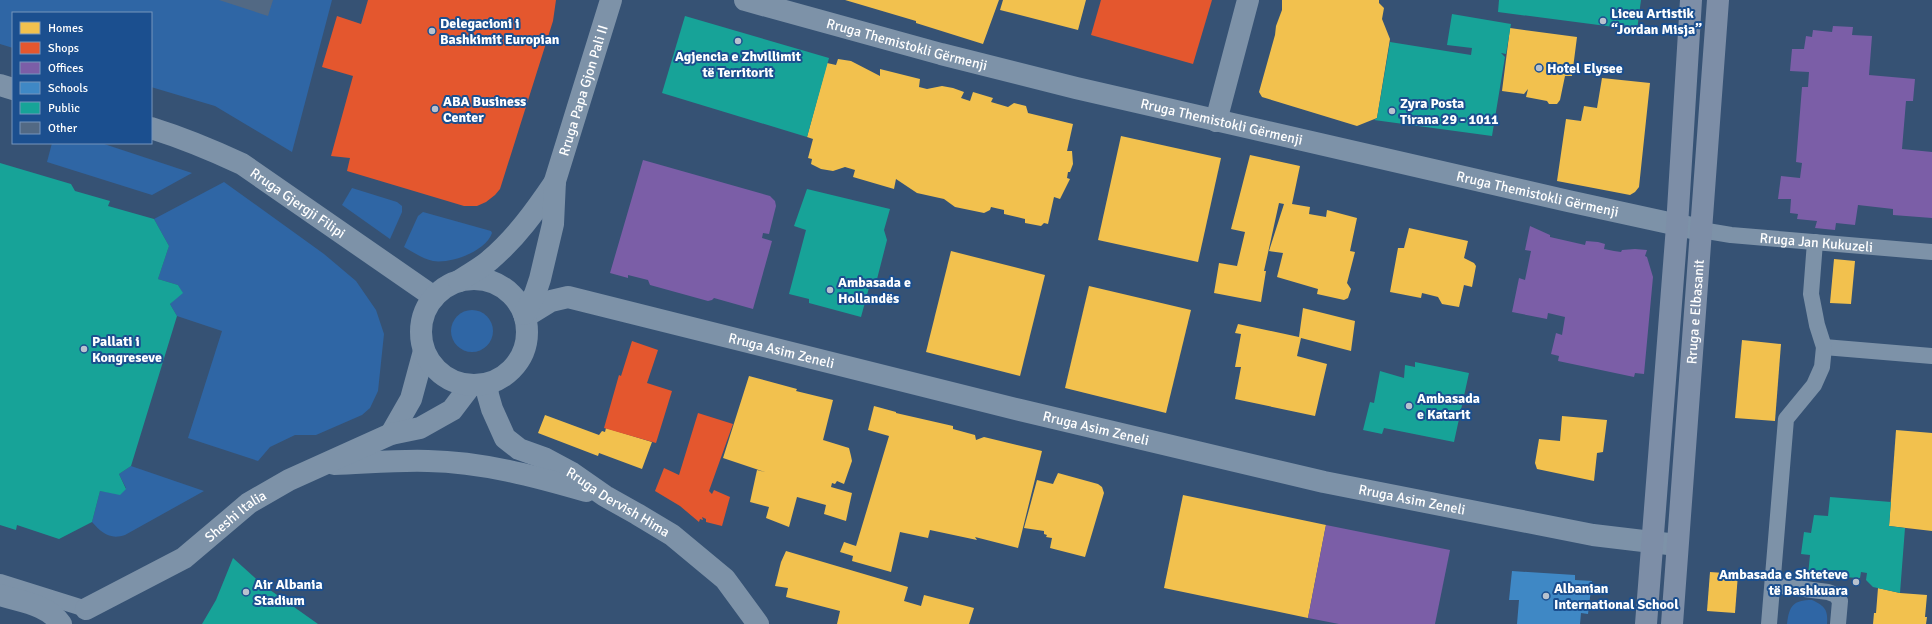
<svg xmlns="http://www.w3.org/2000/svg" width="1932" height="624" font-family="Signika,sans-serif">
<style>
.green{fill:#2f66a5}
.homes{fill:#f2c14e}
.shops{fill:#e4572e}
.offices{fill:#7b5ea7}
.schools{fill:#3f88c5}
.public{fill:#17a398}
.building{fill:#526984}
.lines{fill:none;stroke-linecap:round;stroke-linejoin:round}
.service{stroke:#7d92a8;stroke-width:16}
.pedestrian{stroke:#7d92a8;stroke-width:22}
.minor{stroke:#7d92a8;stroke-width:22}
.tertiary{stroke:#7d92a8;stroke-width:22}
.primary{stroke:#7d8ea7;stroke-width:22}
.poi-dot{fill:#b9c2ce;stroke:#1b4f8f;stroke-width:1.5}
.labels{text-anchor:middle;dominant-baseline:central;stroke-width:4;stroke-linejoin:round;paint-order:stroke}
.poi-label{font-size:14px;font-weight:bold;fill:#fff;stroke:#1b4f8f;text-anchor:start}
.street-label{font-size:14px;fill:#fff;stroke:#1b4f8f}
</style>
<rect width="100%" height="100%" fill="#365274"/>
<g class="green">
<polygon points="0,0 332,0 292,152 215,106 151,87 151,13 13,13 13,48 0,44"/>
<polygon points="52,143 101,143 192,173 152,195 47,162"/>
<polygon points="224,182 324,254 356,281 376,310 384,334 378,391 370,408 362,415 316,435 295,435 270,447 258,461 188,438 222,331 177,316 170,304 182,292 178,285 158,279 169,246 154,219"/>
<polygon points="352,188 397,202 402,206 402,212 390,239 342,205"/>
<path d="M423 212 491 231 492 233C486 251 451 264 433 261 423 259 413 252 404 247L418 216Z"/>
<circle cx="472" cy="331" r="21"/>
<path d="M131 466 204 491 125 535C110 540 102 533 92 522L100 491 120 494 126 488 119 474Z"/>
<path d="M1812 600C1825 606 1828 610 1827 624H1787C1789 606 1793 600 1812 600Z"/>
</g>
<g class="homes">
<polygon points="845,0 999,0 983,44 916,23 916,21"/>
<polygon points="1003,0 1086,0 1078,30 1000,10"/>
<polygon points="1282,0 1379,0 1379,3 1384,8 1382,19 1390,39 1377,118 1357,126 1262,97 1259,92 1275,35 1276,26 1282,10"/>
<polygon points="1510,28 1577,37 1572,76 1565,76 1560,100 1557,104 1549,104 1547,101 1526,97 1528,89 1524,94 1502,91"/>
<polygon points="838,59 851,61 880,76 880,69 920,79 919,87 927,89 942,86 953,88 964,92 961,98 970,101 973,92 993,98 991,102 1008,107 1014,103 1026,106 1028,113 1073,124 1067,151 1072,151 1073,164 1070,172 1068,172 1067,178 1070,179 1060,199 1054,197 1048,224 1044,223 1041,226 1025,223 1025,219 1004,214 1004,210 991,207 990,210 984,213 955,207 944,199 917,193 896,179 894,189 853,177 855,170 845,167 833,171 821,169 811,164 812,159 808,158 813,139 807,137 827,63 836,65"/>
<polygon points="1602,78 1650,83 1639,187 1635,192 1630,195 1557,181 1566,119 1581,121 1584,106 1597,108"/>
<polygon points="1121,136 1221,158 1198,262 1098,240"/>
<polygon points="1250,155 1300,166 1292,204 1310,207 1309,214 1326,217 1327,210 1357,218 1350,251 1355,252 1347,283 1351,289 1348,298 1344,300 1317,294 1318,289 1277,277 1283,253 1269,251 1284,204 1279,203 1264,271 1266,271 1261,302 1214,293 1219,263 1237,266 1245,232 1231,229"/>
<polygon points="1409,228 1468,241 1464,258 1474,263 1476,266 1472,287 1464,285 1459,307 1442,304 1438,297 1422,293 1421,298 1390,292 1398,248 1404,248"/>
<polygon points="951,251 1045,275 1020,376 926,352"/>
<polygon points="1834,259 1855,261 1851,304 1830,303"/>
<polygon points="1089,286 1191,310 1166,413 1065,388"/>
<polygon points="1303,308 1355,321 1351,351 1301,338 1297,356 1327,364 1315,416 1235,399 1241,367 1235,367 1241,334 1235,333 1238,324 1299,337"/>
<polygon points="1742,340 1781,344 1775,421 1735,418"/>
<polygon points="749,376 797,389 796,391 833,400 823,440 849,448 851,456 852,461 844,484 837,481 835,484 832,483 831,487 852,493 846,521 824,514 826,505 797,497 789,527 766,518 769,507 750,502 757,470 765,472 723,458"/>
<polygon points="874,406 896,412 896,413 953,426 953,429 975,435 976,440 984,437 1042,451 1018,548 975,537 977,540 930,530 928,538 900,532 891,572 852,561 853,556 840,552 844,542 856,546 889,436 868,430"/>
<polygon points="545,415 599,435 602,431 605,432 606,428 652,442 642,469 599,453 598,456 538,433"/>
<polygon points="1562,416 1607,420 1603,452 1597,453 1594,481 1537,469 1535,463 1539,439 1560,441"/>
<polygon points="1896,430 1932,433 1932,531 1889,526"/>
<polygon points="1058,473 1098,484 1102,487 1104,493 1085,557 1050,548 1052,538 1046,537 1047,535 1044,534 1044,531 1024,528 1037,480 1053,484"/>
<polygon points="1183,495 1326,525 1308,618 1164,588"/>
<polygon points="786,551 908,587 904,601 921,606 924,595 974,608 969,624 837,624 840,611 786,597 788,588 775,586 781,562"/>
<polygon points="1710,572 1738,574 1735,613 1707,611"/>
<polygon points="1878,588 1900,593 1927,595 1925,617 1927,617 1926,624 1873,624 1874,613 1876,613"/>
</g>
<g class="shops">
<polygon points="368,0 556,0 553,21 500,189 495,195 486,202 477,206 464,206 347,171 350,158 331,156 353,76 322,67 337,16 361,24"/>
<polygon points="1101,0 1212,0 1193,64 1091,35"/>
<polygon points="632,341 658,350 647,383 672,391 656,443 604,428 619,375 621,376"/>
<polygon points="698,413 733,424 709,491 712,494 714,490 730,497 722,526 706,522 706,519 702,517 703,520 700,519 699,522 680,506 655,491 664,468 679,475"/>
</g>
<g class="offices">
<polygon points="1833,26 1853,27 1852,35 1872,36 1869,75 1915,79 1913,101 1906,101 1902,149 1932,152 1932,218 1893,215 1893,209 1858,205 1855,225 1836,223 1835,230 1815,228 1817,221 1797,219 1798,214 1790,213 1791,199 1778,199 1781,176 1800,178 1802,163 1796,162 1802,87 1808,87 1809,72 1790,71 1792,49 1804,49 1806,36 1812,37 1813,30 1832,32"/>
<polygon points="643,160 770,196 775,201 776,206 769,234 763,233 762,238 772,241 753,309 714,298 712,300 708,301 650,285 648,280 628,275 628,278 610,273"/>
<polygon points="1530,226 1550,235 1550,237 1585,245 1586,241 1598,242 1605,244 1604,249 1614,251 1621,252 1622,250 1635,249 1647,250 1645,256 1647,257 1653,277 1644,374 1635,373 1634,377 1558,361 1559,356 1551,354 1556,333 1562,335 1565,317 1548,313 1547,319 1512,312 1519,278 1525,280 1531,251 1525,250"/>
<polygon points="1326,525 1450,550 1435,624 1339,624 1308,618"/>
</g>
<polygon class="schools" points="1512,571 1575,575 1575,580 1592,581 1588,614 1581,613 1580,624 1517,624 1519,600 1509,600"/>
<g class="public">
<polygon points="1499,0 1641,0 1637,30 1498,12"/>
<polygon points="1452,14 1511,24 1506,54 1501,53 1505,57 1492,136 1374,120 1377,118 1390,42 1471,55 1472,48 1447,45"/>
<polygon points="685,16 829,58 807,137 662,93"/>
<polygon points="0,163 71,184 75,191 110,201 108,206 154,219 169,246 158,279 178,285 183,293 170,304 177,316 131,466 119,474 126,489 120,495 100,491 92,522 59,539 17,525 16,530 0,525"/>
<polygon points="807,189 890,209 884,230 887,240 876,283 875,285 870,284 861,317 809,303 809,299 789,294 806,230 794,226"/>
<polygon points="1415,362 1469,373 1454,442 1384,428 1382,434 1363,430 1370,402 1374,403 1380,371 1404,378 1405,365 1415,367"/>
<polygon points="1830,497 1891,502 1889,526 1905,528 1900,593 1873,587 1866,580 1867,573 1861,572 1860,578 1808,575 1810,555 1801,554 1804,532 1811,533 1814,515 1828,516"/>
<polygon points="233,558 263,585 318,624 202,624 216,600"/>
</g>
<polygon class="building" points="219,0 273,0 268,16"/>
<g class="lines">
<g class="service">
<path id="s1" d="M1701 230 1731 235 1932 252"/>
<polyline points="1824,347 1932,356"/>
<polyline points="0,582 86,609"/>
<polyline points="1773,585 1828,592 1836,595 1840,601 1838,624"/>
<polyline points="1769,624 1786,419 1814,385 1822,367 1824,347 1817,325 1811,294 1815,242"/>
</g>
<path class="pedestrian" d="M0 595C22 602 47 604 61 624"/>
<g class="minor">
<path id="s2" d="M745 0 941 54 1076 88 1568 201 1701 230"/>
<polyline points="1216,121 1248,0"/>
<path id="s3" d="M525 317 551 301 568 297 1020 410 1324 482 1593 535 1677 545"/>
<path id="s4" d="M487 384 488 395 492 409 505 438 519 449 544 458 572 473 605 496 637 514 672 535 725 579 758 624"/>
<polyline points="391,434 411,399 424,351"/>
<path d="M334 464C365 463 397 460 428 461 482 462 534 476 586 491"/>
<path id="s5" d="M86 609 184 558 249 503 289 480 391 434 420 428 452 410 471 385"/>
</g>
<g class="tertiary">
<polyline points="0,85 13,89"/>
<path id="s6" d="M151 128C183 138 212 150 242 164L434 297"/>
<circle cx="474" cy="332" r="53"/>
<path d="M459 281C469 274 481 268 490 260 516 238 536 210 555 182"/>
<path id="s7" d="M524 314 535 294 540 279 553 224 555 181 611 0"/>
</g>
<g class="primary">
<polyline points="1646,624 1677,226 1691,0"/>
<path id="s8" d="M1672 624 1718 0"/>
</g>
</g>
<g class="poi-dot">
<circle cx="1603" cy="21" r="4"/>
<circle cx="432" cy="31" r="4"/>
<circle cx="738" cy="41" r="4"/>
<circle cx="1539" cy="68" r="4"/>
<circle cx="435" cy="109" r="4"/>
<circle cx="1392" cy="111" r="4"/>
<circle cx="830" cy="290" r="4"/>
<circle cx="84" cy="349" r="4"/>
<circle cx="1409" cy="406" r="4"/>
<circle cx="1856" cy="582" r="4"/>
<circle cx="246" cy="592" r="4"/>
<circle cx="1546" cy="596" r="4"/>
</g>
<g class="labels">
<g class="poi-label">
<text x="1611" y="13">Liceu Artistik<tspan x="1611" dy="16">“Jordan Misja”</tspan></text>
<text x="440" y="23">Delegacioni i<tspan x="440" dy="16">Bashkimit Europian</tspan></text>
<text x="738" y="56" text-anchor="middle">Agjencia e Zhvillimit<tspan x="738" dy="16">të Territorit</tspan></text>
<text x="1547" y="68">Hotel Elysee</text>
<text x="443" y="101">ABA Business<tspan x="443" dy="16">Center</tspan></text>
<text x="1400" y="103">Zyra Posta<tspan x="1400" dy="16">Tirana 29 - 1011</tspan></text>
<text x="838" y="282">Ambasada e<tspan x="838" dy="16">Hollandës</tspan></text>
<text x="92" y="341">Pallati i<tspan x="92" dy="16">Kongreseve</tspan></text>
<text x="1417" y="398">Ambasada<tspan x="1417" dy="16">e Katarit</tspan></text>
<text x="1848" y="574" text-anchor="end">Ambasada e Shteteve<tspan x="1848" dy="16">të Bashkuara</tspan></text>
<text x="254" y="584">Air Albania<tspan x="254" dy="16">Stadium</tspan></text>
<text x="1554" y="588">Albanian<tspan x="1554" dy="16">International School</tspan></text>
</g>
<g class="street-label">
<text stroke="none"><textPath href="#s2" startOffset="168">Rruga Themistokli Gërmenji</textPath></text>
<text stroke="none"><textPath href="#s7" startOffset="233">Rruga Papa Gjon Pali II</textPath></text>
<text stroke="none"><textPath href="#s2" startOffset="492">Rruga Themistokli Gërmenji</textPath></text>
<text stroke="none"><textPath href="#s2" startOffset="816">Rruga Themistokli Gërmenji</textPath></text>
<text stroke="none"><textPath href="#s6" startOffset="166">Rruga Gjergji Filipi</textPath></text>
<text stroke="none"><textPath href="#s1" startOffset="116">Rruga Jan Kukuzeli</textPath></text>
<text stroke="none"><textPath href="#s8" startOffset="313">Rruga e Elbasanit</textPath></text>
<text stroke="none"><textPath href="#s3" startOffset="268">Rruga Asim Zeneli</textPath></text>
<text stroke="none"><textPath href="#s3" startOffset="592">Rruga Asim Zeneli</textPath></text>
<text stroke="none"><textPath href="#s3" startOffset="916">Rruga Asim Zeneli</textPath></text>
<text stroke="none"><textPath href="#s4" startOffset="188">Rruga Dervish Hima</textPath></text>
<text stroke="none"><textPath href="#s5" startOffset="177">Sheshi Italia</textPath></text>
</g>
</g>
<rect x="12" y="12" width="140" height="132" fill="#1b4f8f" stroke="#7695bc"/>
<rect x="20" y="22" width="20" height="12" fill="#f2c14e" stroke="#7695bc"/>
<text x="48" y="32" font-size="12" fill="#ffffff">Homes</text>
<rect x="20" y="42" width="20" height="12" fill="#e4572e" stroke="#7695bc"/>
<text x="48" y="52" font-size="12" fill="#ffffff">Shops</text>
<rect x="20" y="62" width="20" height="12" fill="#7b5ea7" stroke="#7695bc"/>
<text x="48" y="72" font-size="12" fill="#ffffff">Offices</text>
<rect x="20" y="82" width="20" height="12" fill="#3f88c5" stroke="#7695bc"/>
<text x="48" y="92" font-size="12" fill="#ffffff">Schools</text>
<rect x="20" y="102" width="20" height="12" fill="#17a398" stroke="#7695bc"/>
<text x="48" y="112" font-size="12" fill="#ffffff">Public</text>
<rect x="20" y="122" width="20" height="12" fill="#526984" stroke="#7695bc"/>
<text x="48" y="132" font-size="12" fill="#ffffff">Other</text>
</svg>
